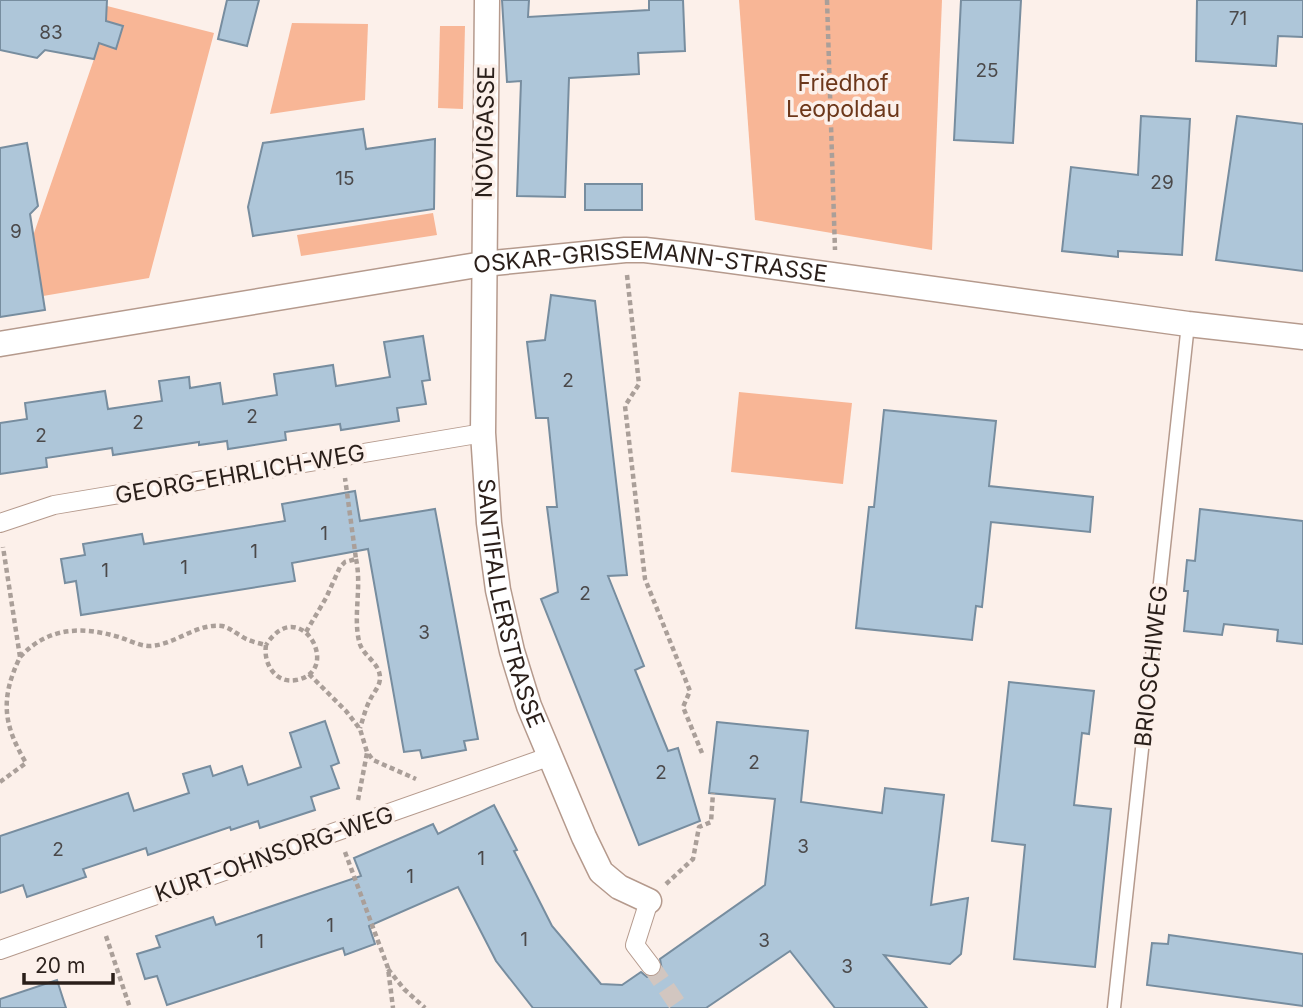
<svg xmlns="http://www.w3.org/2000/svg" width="1303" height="1008" font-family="Inter,sans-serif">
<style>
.green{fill:#f8b696}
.building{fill:#aec6d9;stroke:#778d9f;stroke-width:2}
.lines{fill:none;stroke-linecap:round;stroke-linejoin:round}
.pedestrian-tunnel{stroke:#d2c6c0;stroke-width:18;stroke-dasharray:18 9;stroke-linecap:butt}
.service-casing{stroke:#b59a8d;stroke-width:15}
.pedestrian-casing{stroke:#b59a8d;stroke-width:20}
.minor-casing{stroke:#b59a8d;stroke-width:27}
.path{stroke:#aa9f99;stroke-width:4.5;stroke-dasharray:5 3.5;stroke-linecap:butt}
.service{stroke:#fff;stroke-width:12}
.pedestrian{stroke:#fff;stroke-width:18}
.minor{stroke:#fff;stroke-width:24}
.labels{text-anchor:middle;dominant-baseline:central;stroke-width:7;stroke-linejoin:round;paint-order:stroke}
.number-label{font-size:19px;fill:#4b494a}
.park-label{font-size:23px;fill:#6c371a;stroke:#fcf0ea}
.street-label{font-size:23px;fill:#2a1f1a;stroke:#fcf0ea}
</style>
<rect width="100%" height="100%" fill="#fcf0ea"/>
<g class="green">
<polygon points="739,0 942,0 932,250 755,220"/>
<polygon points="107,6 214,33 149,278 43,296 33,236 94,59 105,21"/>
<polygon points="292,23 368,24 365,100 270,114"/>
<polygon points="440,26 465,26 463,109 438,108"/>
<polygon points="433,213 437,235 301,256 297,235"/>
<polygon points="739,392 852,403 843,484 731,472"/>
</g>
<g class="building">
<polygon points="0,0 107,0 106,21 123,26 116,49 99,43 94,59 45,50 37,58 0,50"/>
<polygon points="227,0 259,0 247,46 218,39"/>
<polygon points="502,0 529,0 528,17 649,10 649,0 683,0 685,51 638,53 639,74 569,78 565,197 517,196 521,81 507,82"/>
<polygon points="961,0 1021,0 1013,143 954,140"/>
<polygon points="1197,0 1303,0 1303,37 1278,36 1276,66 1196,61"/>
<polygon points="1141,116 1190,119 1182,255 1118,251 1118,257 1062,251 1071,167 1138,175"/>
<polygon points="1237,116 1303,124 1303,271 1216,260"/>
<polygon points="363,129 366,149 435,139 434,209 253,236 248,207 263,143"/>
<polygon points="27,143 38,206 30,214 45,310 0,317 0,148"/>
<rect x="585" y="184" width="57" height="26"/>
<polygon points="551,295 595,301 627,575 608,576 644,666 635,670 668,751 678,748 700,821 639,845 541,599 558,592 547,507 557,507 548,418 536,418 527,342 545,340"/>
<polygon points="423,336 430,380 422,381 426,404 397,408 399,421 341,430 340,424 285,432 286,440 228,449 227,441 199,445 199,442 113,455 112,448 46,458 47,467 0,474 0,423 27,419 25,403 105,391 108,409 162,401 159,381 189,377 190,388 220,383 223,404 277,395 274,374 333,365 336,386 390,377 384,342"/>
<polygon points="884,410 996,421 989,486 1093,497 1090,532 991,522 982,607 976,606 972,640 856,628 869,507 874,507"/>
<polygon points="355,491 360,521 435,509 478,739 464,741 466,750 422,758 420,750 404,752 368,549 292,563 295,581 81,615 76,581 65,583 61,559 85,555 83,544 142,534 144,544 285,521 282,504"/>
<polygon points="1200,509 1303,521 1303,644 1277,641 1278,630 1224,624 1222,635 1184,631 1188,591 1184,591 1187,560 1195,561"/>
<polygon points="1009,682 1094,691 1089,734 1082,733 1074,805 1111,809 1095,967 1014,959 1025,845 992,841"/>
<polygon points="325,721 339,763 331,766 339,788 311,797 315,810 260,828 258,821 231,830 230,827 148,855 146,848 83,869 86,877 27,897 23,885 0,893 0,836 128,793 134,811 189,793 183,774 210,766 213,776 242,766 248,785 301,767 290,733"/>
<polygon points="717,722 808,731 801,802 882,813 885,788 944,795 931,905 968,898 961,954 950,964 884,955 927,1008 835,1008 790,951 706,1008 533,1008 496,961 458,887 369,926 375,944 345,955 343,948 167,1005 157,976 145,979 137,954 160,947 156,936 213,917 216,925 361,876 354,858 433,824 438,834 494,805 517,850 514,851 552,926 601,984 622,985 641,972 647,977 657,975 662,970 660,959 765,885 775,799 709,793"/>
<polygon points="1169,935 1303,954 1303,1006 1147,985 1152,943 1168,944"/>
<polygon points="57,980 66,1008 0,1008 0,999"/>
</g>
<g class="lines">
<polyline class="pedestrian-tunnel" points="651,966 680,1008"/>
<g class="service-casing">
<polyline id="service" points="1114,1008 1188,324"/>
</g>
<g class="pedestrian-casing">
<g id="pedestrian">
<polyline points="0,523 54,505 483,433"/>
<polyline points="649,901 635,945 651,966"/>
<polyline points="0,950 548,757"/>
</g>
</g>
<g class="minor-casing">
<g id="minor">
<path id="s1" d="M487 0 483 433 489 523 498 590 512 651 529 706 584 837 601 872 619 887 649 901"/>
<path id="s2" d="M0 344 483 264 625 250H645L688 255 1188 324 1303 337"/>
</g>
</g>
<g class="path">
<polyline points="827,0 835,250"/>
<polyline points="627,275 639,384 625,406 645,579 690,691 683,707 702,753"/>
<path d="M356 559C362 587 353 615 359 641 362 656 380 662 380 678 380 687 372 694 369 702 365 710 363 719 360 728"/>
<polyline points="306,632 326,598 340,567 345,562 356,559 345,478"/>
<path d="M20 657C48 627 81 626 119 637 129 640 139 646 150 646 175 645 196 623 222 626 230 628 234 632 241 636 248 641 258 643 266 645 263 663 275 684 296 680 344 672 300 592 266 645"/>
<polyline points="309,674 346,711 360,729 367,752 373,760 416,779"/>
<path d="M0 782 26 763C3 724 0 699 20 657L3 547"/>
<polyline points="358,800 367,753"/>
<polyline points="345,852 388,968 393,1008"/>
<polyline points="666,884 693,859 699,827 711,822 713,793"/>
<polyline points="106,936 130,1008"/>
<polyline points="388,969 404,989 425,1008"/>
</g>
<use href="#service" class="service"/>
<use href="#pedestrian" class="pedestrian"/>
<use href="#minor" class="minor"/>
</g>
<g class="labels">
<g class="number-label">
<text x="1238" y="18">71</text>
<text x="51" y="32">83</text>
<text x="987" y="70">25</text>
<text x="345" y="178">15</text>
<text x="1162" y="182">29</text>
<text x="16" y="231">9</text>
<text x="568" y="380">2</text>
<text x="252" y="416">2</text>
<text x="138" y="422">2</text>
<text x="41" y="435">2</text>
<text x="324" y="533">1</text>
<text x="254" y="551">1</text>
<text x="184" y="567">1</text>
<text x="105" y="570">1</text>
<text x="585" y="593">2</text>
<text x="424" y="632">3</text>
<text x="754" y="762">2</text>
<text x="661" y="772">2</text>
<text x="803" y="846">3</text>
<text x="58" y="849">2</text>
<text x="481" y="858">1</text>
<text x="410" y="876">1</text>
<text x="330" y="925">1</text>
<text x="524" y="939">1</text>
<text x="764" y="940">3</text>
<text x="260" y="941">1</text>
<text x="847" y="966">3</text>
</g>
<g class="park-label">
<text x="843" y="83">Friedhof<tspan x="843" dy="26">Leopoldau</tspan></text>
</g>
<g class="street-label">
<text transform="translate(485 132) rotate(-89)">NOVIGASSE</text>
<text stroke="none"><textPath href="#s2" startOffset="658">OSKAR-GRISSEMANN-STRASSE</textPath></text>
<text transform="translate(240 474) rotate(-10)">GEORG-EHRLICH-WEG</text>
<text stroke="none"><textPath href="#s1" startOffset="606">SANTIFALLERSTRASSE</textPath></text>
<text transform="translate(1151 666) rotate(-84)">BRIOSCHIWEG</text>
<text transform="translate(274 854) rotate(-19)">KURT-OHNSORG-WEG</text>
</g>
</g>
<path d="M24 973v10h89v-10" fill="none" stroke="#2a1f1a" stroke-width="3.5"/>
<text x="35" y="973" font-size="21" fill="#2a1f1a" stroke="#fcf0ea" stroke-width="5" paint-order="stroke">20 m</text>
</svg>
